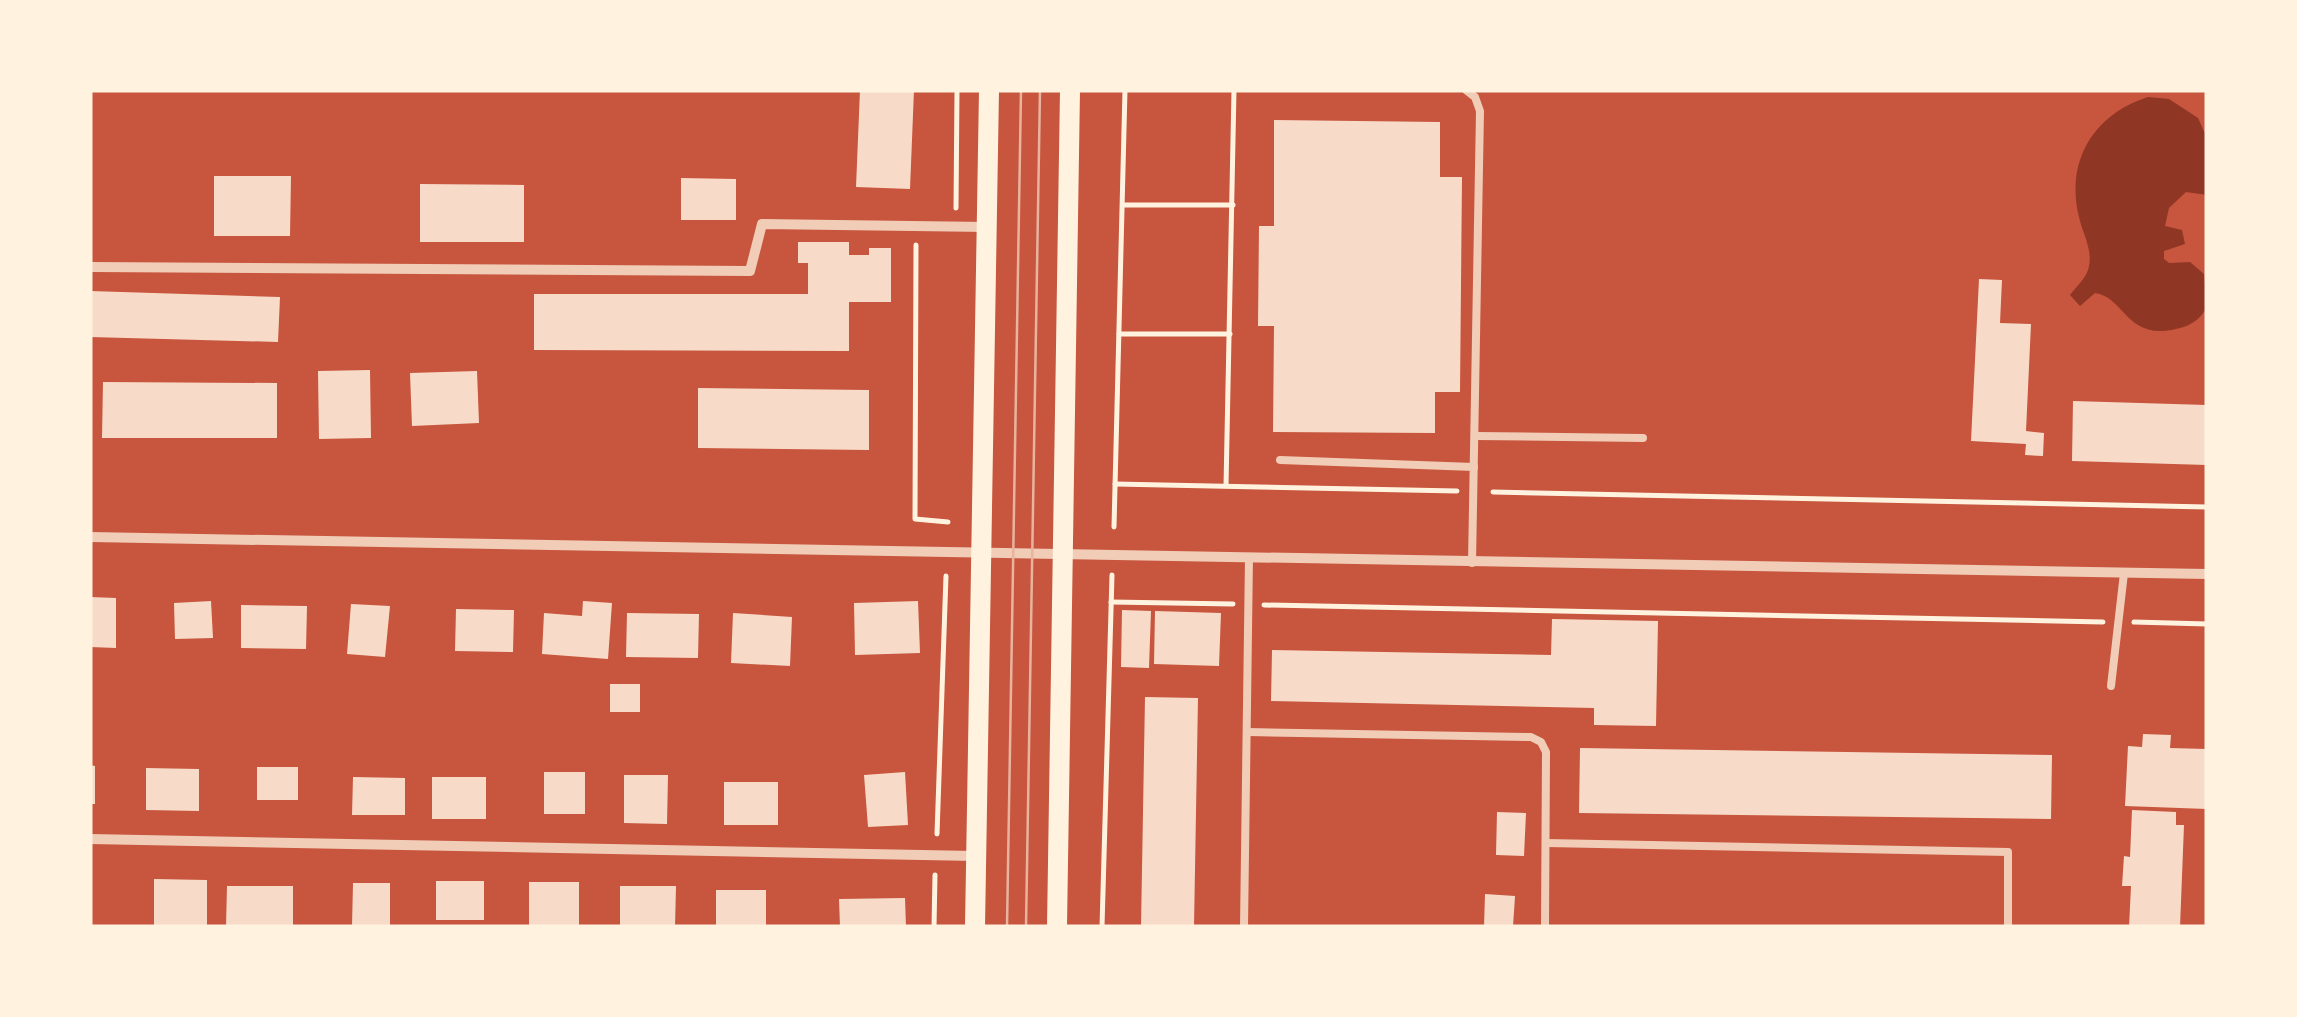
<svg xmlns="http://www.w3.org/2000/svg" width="2297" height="1017" font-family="'Roboto Condensed',sans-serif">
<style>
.water{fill:#8f3625}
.building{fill:#f7dbc8}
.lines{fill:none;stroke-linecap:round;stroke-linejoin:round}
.path{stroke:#fff3e0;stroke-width:5}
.service{stroke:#f1ccb7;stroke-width:8}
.minor{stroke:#f1ccb7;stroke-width:10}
.secondary{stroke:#fff3e0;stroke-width:20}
.tram{stroke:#e9b49f;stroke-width:2.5}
</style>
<rect width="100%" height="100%" fill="#c8553d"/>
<path class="water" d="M2148 97 2169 99 2198 118 2207 138V195L2186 192 2169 208 2165 226 2182 230 2185 244 2164 251V259L2169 263 2190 262 2204 274 2207 307C2200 320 2190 326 2176 329 2126 341 2125 297 2095 293L2080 306 2070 295C2076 287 2085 279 2088 270 2094 251 2083 235 2079 217 2065 161 2094 114 2148 97Z"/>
<g class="building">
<polygon points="860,90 914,90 910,189 856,187"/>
<polygon points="1274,120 1440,122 1440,177 1462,177 1460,392 1435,392 1435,433 1273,432 1274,326 1258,326 1259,226 1274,226"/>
<polygon points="214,176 291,176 290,236 214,236"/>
<polygon points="681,178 736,179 736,220 681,220"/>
<polygon points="420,184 524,185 524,242 420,242"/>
<polygon points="798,242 849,242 849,255 869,255 869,248 891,248 891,302 849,302 849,351 534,350 534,294 808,294 808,263 798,263"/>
<polygon points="1979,279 2002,280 2000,323 2031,324 2026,431 2044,433 2043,456 2025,455 2026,444 1971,441"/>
<polygon points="90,291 280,297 278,342 90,337"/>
<polygon points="370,370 371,438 319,439 318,371"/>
<polygon points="477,371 479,423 412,426 410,373"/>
<polygon points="103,382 277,383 277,438 102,438"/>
<polygon points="698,388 869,390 869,450 698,448"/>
<polygon points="2073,401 2207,405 2207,465 2072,461"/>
<polygon points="90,597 116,598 116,648 90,647"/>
<polygon points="211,601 213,638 175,639 174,603"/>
<polygon points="583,601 612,603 608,659 542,654 544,613 582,616"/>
<polygon points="918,601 920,653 855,655 854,603"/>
<polygon points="351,604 390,606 385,657 347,654"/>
<polygon points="241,605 307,606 306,649 241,648"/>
<polygon points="456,609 514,610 513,652 455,651"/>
<polygon points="1122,610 1151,611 1149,668 1121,667"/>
<polygon points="1155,611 1221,613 1219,666 1154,664"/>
<polygon points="627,613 699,614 698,658 626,657"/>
<polygon points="733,613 792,617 790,666 731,663"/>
<polygon points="1552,619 1658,621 1656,726 1594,725 1594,708 1271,701 1272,650 1551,655"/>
<rect x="610" y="684" width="30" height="28"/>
<polygon points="1145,697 1198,698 1194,927 1141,927"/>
<polygon points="2143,734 2171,735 2170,748 2207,749 2207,809 2125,806 2128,746 2142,747"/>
<polygon points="1580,748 2052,755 2051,819 1579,813"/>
<polygon points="90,765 95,766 95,804 90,804"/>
<rect x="257" y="767" width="41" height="33"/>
<polygon points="146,768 199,769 199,811 146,810"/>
<rect x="544" y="772" width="41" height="42"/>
<polygon points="905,772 908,825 868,827 864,775"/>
<polygon points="624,775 668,775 667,824 624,823"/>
<polygon points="353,777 405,778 405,815 352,815"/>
<rect x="432" y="777" width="54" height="42"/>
<rect x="724" y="782" width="54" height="43"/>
<polygon points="2132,810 2176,812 2176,825 2184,825 2180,927 2129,927 2131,886 2122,886 2124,856 2130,857"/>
<polygon points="1497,812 1526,813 1524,856 1496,855"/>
<polygon points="154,879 207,880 207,925 154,925"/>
<rect x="436" y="881" width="48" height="39"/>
<rect x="529" y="882" width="50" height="45"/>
<polygon points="353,883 390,883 390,926 352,926"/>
<polygon points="227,886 293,886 293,927 226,927"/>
<polygon points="620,886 676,886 675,927 620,927"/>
<rect x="716" y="890" width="50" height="37"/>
<polygon points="1485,894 1515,896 1513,927 1484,927"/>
<polygon points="905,898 906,927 840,927 839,899"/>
</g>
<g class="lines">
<g class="path">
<polyline points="1123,205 1233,205"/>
<polyline points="956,208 957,90"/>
<polyline points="916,245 915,519 948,522"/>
<polyline points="1119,334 1230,334"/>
<polyline points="1115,484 1457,491"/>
<polyline points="1226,486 1234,90"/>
<polyline points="1493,492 2207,507"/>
<polyline points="1114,527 1125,90"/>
<polyline points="1111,602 1233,604"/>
<polyline points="1264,605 2103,622"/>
<polyline points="2134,622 2207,624"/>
<polyline points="937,834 946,576"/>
<polyline points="934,927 935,875"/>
<polyline points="1102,927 1112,575"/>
</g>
<g class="service">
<polyline points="1466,90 1475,97 1480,111 1472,563"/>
<polyline points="1476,436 1643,438"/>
<polyline points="1280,460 1474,467"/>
<polyline points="2111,686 2124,573"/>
<polyline points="1248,732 1531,737 1541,742 1546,752 1545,927"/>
<polyline points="1546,843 2008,852 2008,927"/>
<polyline points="1244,927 1249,557"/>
</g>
<g class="minor">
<polyline points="90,267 750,271 762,224 987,227"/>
<polyline points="90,537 2207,574"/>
<polyline points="90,839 975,856"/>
</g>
<g class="secondary">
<polyline points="975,927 989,90"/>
<polyline points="1057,927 1070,90"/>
</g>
<g class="tram">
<polyline points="1007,927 1021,90"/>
<polyline points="1026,927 1040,90"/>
</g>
</g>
<rect width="2297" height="1017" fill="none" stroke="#fff3e0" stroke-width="185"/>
</svg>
